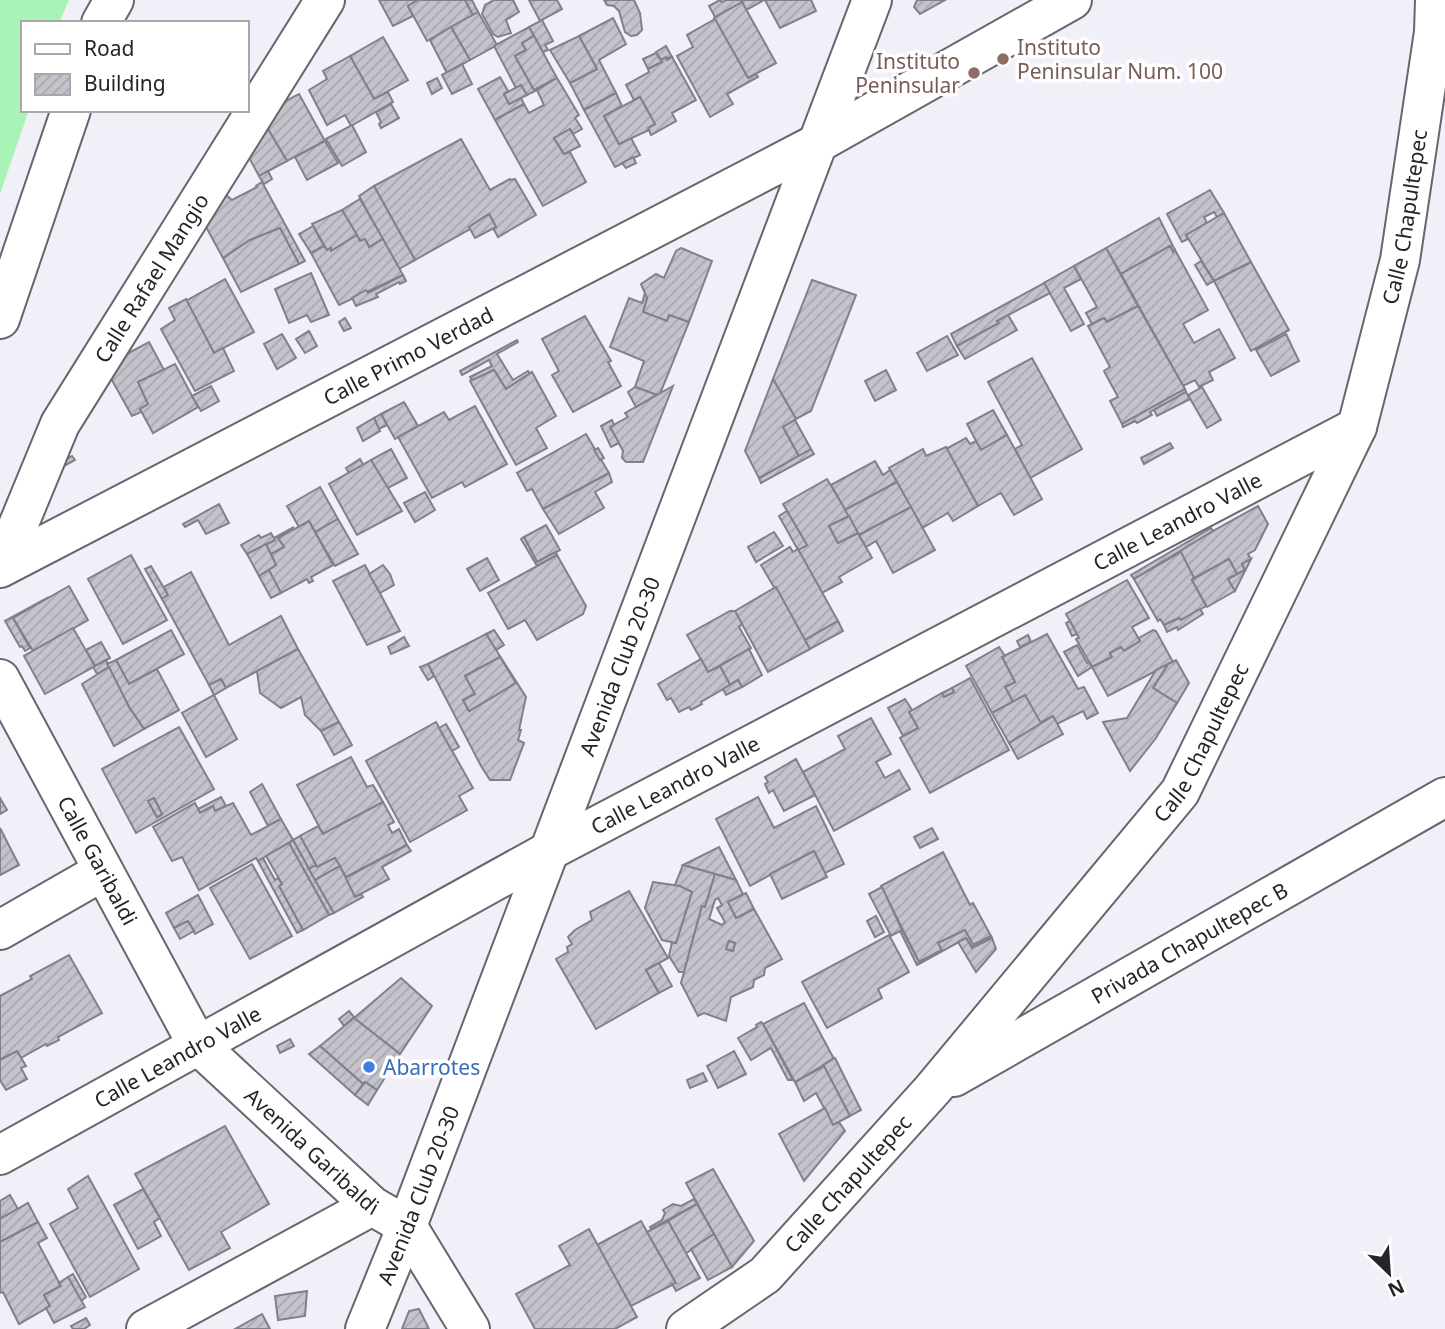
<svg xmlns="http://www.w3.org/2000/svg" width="1445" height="1329" font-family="'Noto Sans',sans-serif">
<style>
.grass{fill:#a8f3b8}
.building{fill:url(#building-hatch);stroke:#818189;stroke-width:2;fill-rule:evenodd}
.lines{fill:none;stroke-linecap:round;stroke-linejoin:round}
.street-casing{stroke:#67666e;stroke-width:42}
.secondary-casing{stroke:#67666e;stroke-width:42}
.street{stroke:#fff;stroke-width:38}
.secondary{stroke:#fff;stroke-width:38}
.education-dot{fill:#8d6e63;stroke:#fff;stroke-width:2.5}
.shop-dot{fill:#3f7fe0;stroke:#fff;stroke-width:2.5}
.labels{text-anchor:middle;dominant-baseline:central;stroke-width:7;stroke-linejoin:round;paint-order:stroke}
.education-label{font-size:21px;fill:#785e54;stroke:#fff;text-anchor:start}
.street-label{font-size:21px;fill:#252528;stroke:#fff}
.shop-label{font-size:21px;fill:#366cbe;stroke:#fff;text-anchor:start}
</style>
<defs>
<pattern id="building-hatch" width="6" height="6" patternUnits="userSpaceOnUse" patternTransform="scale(1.75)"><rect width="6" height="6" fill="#c3c3cc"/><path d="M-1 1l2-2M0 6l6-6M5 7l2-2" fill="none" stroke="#a7a7af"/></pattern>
</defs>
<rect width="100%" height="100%" fill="#f1f0f9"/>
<polygon class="grass" points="0,0 69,0 59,23 23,23 23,110 29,110 0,194"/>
<g class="building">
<polygon points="379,0 418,0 408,6 413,16 393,26"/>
<polygon points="418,0 465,0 473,15 427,41 408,6"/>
<polygon points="465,0 472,0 478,12 473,15"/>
<polygon points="494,0 513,0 519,12 506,20 511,33 498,37 493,34 482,14 485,5"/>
<polygon points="529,0 557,0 562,9 540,21"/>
<polygon points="604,0 634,0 640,13 642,30 637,35 631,36 625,32 619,11 614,6 607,5"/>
<polygon points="720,0 722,2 726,0 741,0 742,2 715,17 709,6"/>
<polygon points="741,0 764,0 746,10"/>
<polygon points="765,0 811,0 816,11 780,28"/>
<polygon points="917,0 945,0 920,14 914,7"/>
<polygon points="742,2 776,63 748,78 714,18"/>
<polygon points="478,12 497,45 470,60 451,27"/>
<polygon points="613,18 626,44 599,60 616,93 584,110 570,83 597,69 579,36"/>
<polygon points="715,19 748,78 756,74 758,77 727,94 733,104 710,117 677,56 693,47 687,35"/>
<polygon points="542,20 553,41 545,45 548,50 543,52 529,27"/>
<polygon points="451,27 470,60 447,73 430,40"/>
<polygon points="529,27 534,36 522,43 526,50 515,56 534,90 539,89 527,95 521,85 516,88 494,46"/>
<polygon points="534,36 557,78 534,90 515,56 526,50 522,43"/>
<polygon points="579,36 597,69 570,83 550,50"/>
<polygon points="383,37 408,80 374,99 350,56"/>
<polygon points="666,46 672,57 661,60 656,52"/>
<polygon points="656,53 662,62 648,69 643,59"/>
<polygon points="350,56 374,99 388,92 393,102 351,126 345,115 327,125 309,90 327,79 323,71"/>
<polygon points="666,57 667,60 672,57 696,100 672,113 676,121 651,135 648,128 655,124 640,97 634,100 626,85 649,72 648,69 662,62 661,60"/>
<polygon points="462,64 472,84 452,94 442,75"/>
<polygon points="500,77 508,91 504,94 509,104 521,98 524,104 495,120 478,89"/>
<polygon points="437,78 442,88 432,94 427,83"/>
<polygon points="557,78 579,115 575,118 582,129 573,134 570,129 554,138 564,154 570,152 586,182 543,206 495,120 524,104 529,113 544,105 537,90"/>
<polygon points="521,85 527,95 509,104 504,94"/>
<polygon points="616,93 622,106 604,116 619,144 631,138 640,155 615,167 584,110"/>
<polygon points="299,94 325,141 287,161 262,119 280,104"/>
<polygon points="640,97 655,124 648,128 649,130 619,144 604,116"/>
<polygon points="391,104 399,118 381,128 379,124 381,122 376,112"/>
<polygon points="262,119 287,161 259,176 241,143"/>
<polygon points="352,125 366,152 342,166 326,139"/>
<polygon points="570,129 580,146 564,154 554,138"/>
<polygon points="461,139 490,190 510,179 511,180 515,179 536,215 498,237 493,228 496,227 489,214 469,227 470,229 415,260 374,186"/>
<polygon points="325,141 338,163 307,180 295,157"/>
<polygon points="633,157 636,163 626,168 622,163"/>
<polygon points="268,171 272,179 264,184 259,176"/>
<polygon points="262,182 305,261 299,264 280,228 250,240 223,258 199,214 226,195 232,200 257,187 256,186"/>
<polygon points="374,186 415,260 399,269 359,196"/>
<polygon points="1210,190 1224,213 1217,217 1214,212 1204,217 1207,223 1186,235 1188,239 1182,242 1167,214"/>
<polygon points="360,199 383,239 369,247 365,239 360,241 342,210"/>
<polygon points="342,210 357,235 331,251 331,248 327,250 312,224"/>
<polygon points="1224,213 1251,262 1214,281 1186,235"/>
<polygon points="489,214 496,227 475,238 469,227"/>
<polygon points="1159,218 1175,250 1173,252 1170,246 1121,274 1106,248"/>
<polygon points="313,226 324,246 311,253 299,234"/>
<polygon points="280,228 299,264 241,292 223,258 250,240"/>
<polygon points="357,235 360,241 365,239 369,247 383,239 403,275 339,305 311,253 324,246 327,250 331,248 331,251"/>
<polygon points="1170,246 1173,252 1175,250 1208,310 1183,324 1194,343 1219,329 1235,358 1209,372 1213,380 1199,387 1195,380 1183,386 1121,274"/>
<polygon points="681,248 712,261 689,322 669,315 667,321 643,312 647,298 641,284 656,274 664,278 676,251"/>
<polygon points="1106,248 1138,306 1107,322 1104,318 1092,324 1086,313 1097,307 1074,266"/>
<polygon points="1201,261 1214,281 1207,285 1195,265"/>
<polygon points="1251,262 1289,330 1251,351 1214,281"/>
<polygon points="1074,266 1081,279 1064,288 1084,324 1071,331 1044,283"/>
<polygon points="311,273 329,315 311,322 307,315 289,323 275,289"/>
<polygon points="403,275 406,281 400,284 399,282 376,294 378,297 356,306 352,298 366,290 368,293"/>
<polygon points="225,279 254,332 214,353 186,301"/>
<polygon points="812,280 856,295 811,411 796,419 773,379"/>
<polygon points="1044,283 1050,293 997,321 999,323 957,346 951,334"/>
<polygon points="645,293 647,298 643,312 667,321 669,315 689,322 660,394 656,395 635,387 644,361 610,347 629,298 642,303"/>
<polygon points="186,299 214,353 223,348 234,371 195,391 161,329 175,320 169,308"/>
<polygon points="1138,306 1185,389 1122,424 1110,401 1118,397 1104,371 1110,367 1088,326 1104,318 1107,322"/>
<polygon points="1008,315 1017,330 965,359 957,346 999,323 997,321"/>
<polygon points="585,316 611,361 608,362 621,386 573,412 552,375 559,371 542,339"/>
<polygon points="345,318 351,328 344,331 339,322"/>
<polygon points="309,331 317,346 305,353 296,339"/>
<polygon points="282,334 296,358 277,369 264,344"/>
<polygon points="1286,334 1299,361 1271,376 1256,350"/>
<polygon points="947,336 958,355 927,371 917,353"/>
<polygon points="517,340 518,342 497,354 513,380 528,371 531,375 506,389 494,370 472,381 470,377 492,366 489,360 462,375 460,371"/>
<polygon points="149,342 164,370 138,382 148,404 140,409 141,412 132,416 104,366"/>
<polygon points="1032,358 1082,449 1030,478 1015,449 1022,445 988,382"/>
<polygon points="175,364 198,407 153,433 140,409 148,404 138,382"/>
<polygon points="494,370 506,389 532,372 556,416 536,428 547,448 516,465 470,381"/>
<polygon points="886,370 896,390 875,401 865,381"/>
<polygon points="773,379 796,419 783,427 799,456 759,478 745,451"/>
<polygon points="211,386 219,401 201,411 192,396"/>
<polygon points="673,386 643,462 626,462 622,458 623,451 610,427 628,417 625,413"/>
<polygon points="635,387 655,394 656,395 636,407 628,392"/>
<polygon points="1202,387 1221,420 1207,428 1188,395"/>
<polygon points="1185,389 1186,392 1150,412 1152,415 1137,423 1135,421 1123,427 1122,424"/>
<polygon points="1186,392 1190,399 1157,416 1154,410"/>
<polygon points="404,402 418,426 395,439 381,414"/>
<polygon points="475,406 507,464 465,487 462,482 432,498 398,437 444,412 449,420"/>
<polygon points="993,410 1007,435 981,450 967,424"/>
<polygon points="381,414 387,425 379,429 374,418"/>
<polygon points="374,418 380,431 363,441 357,428"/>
<polygon points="612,420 614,425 610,427 619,443 611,447 601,426"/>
<polygon points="795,420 811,449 799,456 783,427"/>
<polygon points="586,434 609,473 543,509 532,489 527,491 517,473"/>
<polygon points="1007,435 1042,499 1014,515 1001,493 978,506 946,449 966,438 970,444 976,441 981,450"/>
<polygon points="1170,443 1173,448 1144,464 1141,458"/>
<polygon points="946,447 978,506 953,521 948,513 922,528 889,468 923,449 926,456"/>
<polygon points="598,448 604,458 600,460 594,450"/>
<polygon points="391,449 407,478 386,489 371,460"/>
<polygon points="811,449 814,454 761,483 759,478 763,476"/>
<polygon points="72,456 75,460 64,466 62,461"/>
<polygon points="360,459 364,466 349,473 346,468"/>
<polygon points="371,460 402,511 357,535 329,484"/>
<polygon points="875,461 883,475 890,470 897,482 845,510 831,485"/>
<polygon points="609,473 612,482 595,492 604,508 559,534 543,509"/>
<polygon points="827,479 849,516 829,526 838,543 858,533 872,558 839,577 842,582 822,593 798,550 807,545 783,504"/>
<polygon points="897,482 911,507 859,535 845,510"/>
<polygon points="320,487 338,519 315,532 309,521 299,527 287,506"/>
<polygon points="425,492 435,510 415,522 404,503"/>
<polygon points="219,504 229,523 206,534 198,520 185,527 183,524"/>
<polygon points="1258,506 1268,524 1255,550 1248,554 1251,559 1242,564 1245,570 1237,574 1229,559 1194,578 1179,550"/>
<polygon points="911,507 935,550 893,573 876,541 866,547 859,535"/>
<polygon points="787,511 807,545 798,550 779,516"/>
<polygon points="849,516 858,533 838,543 829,526"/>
<polygon points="338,519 358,554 335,566 315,532"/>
<polygon points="309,521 333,565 311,577 313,581 309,583 307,579 281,593 268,570 276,565 271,554 284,547 278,538"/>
<polygon points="546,525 560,550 537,562 524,537"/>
<polygon points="294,527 278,538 284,547 271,554 266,545 275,540 274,538"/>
<polygon points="1211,528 1213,531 1134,579 1131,575"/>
<polygon points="774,532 783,546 756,562 748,547"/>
<polygon points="271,533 275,540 247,554 241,545 259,535 261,538"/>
<polygon points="524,537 537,562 556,552 557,555 537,566 521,539"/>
<polygon points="266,544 276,565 259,576 247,554"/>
<polygon points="790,547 793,552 798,549 838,621 805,640 761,565"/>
<polygon points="1181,552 1194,578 1192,580 1206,606 1181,620 1179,618 1164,625 1160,619 1158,621 1134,579"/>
<polygon points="131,555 167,620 123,644 88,579"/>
<polygon points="557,555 586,606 583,614 537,640 525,620 508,629 488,593"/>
<polygon points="487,558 499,580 480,591 467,569"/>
<polygon points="1229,559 1237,574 1228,579 1235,591 1207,607 1192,580"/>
<polygon points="1251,559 1235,591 1228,579 1245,570 1242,564"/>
<polygon points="365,565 400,631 367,645 333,581"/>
<polygon points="383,565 390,574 394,585 380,593 369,574"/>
<polygon points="151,566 168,595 162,599 145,569"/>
<polygon points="269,570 281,593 271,598 259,576"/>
<polygon points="191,572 229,645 281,616 298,649 226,688 221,679 209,685 162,599 168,595 164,587"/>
<polygon points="1127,580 1149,618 1132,627 1140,641 1124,651 1121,647 1110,653 1112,657 1092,667 1076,639 1079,638 1066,614"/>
<polygon points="69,586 88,620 33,651 13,618"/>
<polygon points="776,587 810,649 768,672 735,611"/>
<polygon points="49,597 13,618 30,648 25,651 22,646 20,647 5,621"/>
<polygon points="1200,609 1203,614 1178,630 1177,627 1167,632 1164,625 1179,618 1181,620"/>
<polygon points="730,611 735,611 742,624 739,627 751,648 708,672 687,635"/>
<polygon points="838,621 843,631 810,649 805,640"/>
<polygon points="1070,621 1077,634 1072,636 1066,623"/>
<polygon points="73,628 95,666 45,694 24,656"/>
<polygon points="171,630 184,654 129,684 116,660"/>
<polygon points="494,630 504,645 496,650 486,634"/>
<polygon points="1153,630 1156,631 1173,662 1108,696 1092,667 1112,657 1110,653 1121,647 1124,651 1140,641 1139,638"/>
<path d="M486 634 526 697 519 730H521L518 740 524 743 510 780H490L481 766 428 664ZM500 657 516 683 469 711 463 700 475 694 465 676Z"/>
<polygon points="1047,634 1078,689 1084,687 1098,713 1087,719 1083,711 1057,724 1053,716 1040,723 1025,695 1013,702 1005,687 1015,682 1002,657"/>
<polygon points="1028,635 1031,642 1020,647 1017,641"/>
<polygon points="404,637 409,646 391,654 388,647"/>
<polygon points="101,642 110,658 95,666 86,650"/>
<polygon points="1077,645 1087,663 1089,662 1092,667 1078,676 1064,652"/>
<polygon points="999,647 1005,656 1002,657 1015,682 1005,687 1013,702 992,713 966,666"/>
<polygon points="298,649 339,722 321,731 305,715 301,697 281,708 260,693 257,671"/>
<polygon points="749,649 762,675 742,687 738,680 730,685 720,666"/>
<polygon points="500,657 516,683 469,711 463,700 475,694 465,676"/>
<polygon points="701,659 708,672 720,666 730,685 701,702 702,704 691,710 689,707 679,712 671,698 667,700 658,684"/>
<polygon points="106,660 109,667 97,674 93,667"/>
<polygon points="116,660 129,684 157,669 179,710 144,729 129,707 107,664"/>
<polygon points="1176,660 1189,683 1177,703 1153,688 1168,664"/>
<polygon points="428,664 434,676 428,680 420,667"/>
<polygon points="1168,664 1153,688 1177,703 1156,738 1130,771 1103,722 1127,718 1156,670"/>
<polygon points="109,667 129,707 144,729 114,746 82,684"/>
<polygon points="970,678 1009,750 930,793 900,738 918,728 909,712 942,693 944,697 954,692 952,688"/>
<polygon points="221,679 226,688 214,695 209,685"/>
<polygon points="738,680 742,687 726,695 723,689"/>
<polygon points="952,688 954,692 944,697 942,693"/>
<polygon points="214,695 237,739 206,757 182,713"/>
<polygon points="1025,695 1042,725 1009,743 992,713"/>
<polygon points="905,699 912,710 909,712 918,728 903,736 888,708"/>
<polygon points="1053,716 1063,734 1018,759 1009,743"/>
<polygon points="871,718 891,754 876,762 885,778 899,770 910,789 834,831 803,772 845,749 838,736"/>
<polygon points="339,722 352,745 334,755 321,731"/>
<polygon points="436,722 473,788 459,796 467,810 410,842 366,761"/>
<polygon points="446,724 459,747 452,751 439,728"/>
<path d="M179 727 214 789 136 833 102 769ZM154 798 162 814 157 817 148 801Z"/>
<polygon points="351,757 367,787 373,785 383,802 323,834 297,785"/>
<polygon points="796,759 815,795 784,811 773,790 769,793 765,784 768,782 765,777"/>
<polygon points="262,784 281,819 268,826 250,792"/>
<polygon points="221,797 226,806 215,811 213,806 200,813 198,809"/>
<polygon points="758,797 774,828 816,806 844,864 825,873 814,851 750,886 716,819"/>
<polygon points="0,798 7,810 0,814"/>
<polygon points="154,798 162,814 157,817 148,801"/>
<polygon points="383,802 394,822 388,825 392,833 399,829 407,845 346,877 335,858 317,867 300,836 318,826 323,834"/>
<polygon points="195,803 200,813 213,806 215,811 233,803 251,835 281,819 293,840 258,861 256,858 199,890 182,857 172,861 153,827"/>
<polygon points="0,828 19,865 0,875"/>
<polygon points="932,828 938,839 920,848 914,837"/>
<polygon points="300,836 316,865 309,869 293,840"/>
<polygon points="293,840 309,869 334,913 329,915 289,843"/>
<polygon points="289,843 329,915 303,930 279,886 282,884 266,856"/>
<polygon points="407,845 411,851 382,867 389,879 355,897 345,878"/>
<polygon points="719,847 736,880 683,865"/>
<polygon points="814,851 827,877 782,899 770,874"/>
<polygon points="943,852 970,905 973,903 991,936 973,945 965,930 938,943 942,950 919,962 881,886"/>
<polygon points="263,858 275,880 278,878 282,884 279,886 303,930 297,933 258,861"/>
<polygon points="335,858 340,866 315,880 309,869 316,865 317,867"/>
<polygon points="252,864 292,936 250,959 210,888"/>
<polygon points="683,865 715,874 705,907 702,906 684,972 679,972 669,956 672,942 676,943 692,892 675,885"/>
<polygon points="340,866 355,897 361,894 363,897 334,913 315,880"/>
<path d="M715 874 736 880 743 894 728 902 736 918 754 909 782 959 765 968 764 975 754 980 753 987 731 997 726 1021 704 1013 698 1016 681 983 702 906 705 907ZM718 898 722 905 717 908 725 922 722 925 709 919 715 900ZM729 941 735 943 733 951 726 949Z"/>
<polygon points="653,882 680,886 692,892 676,943 662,940 645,908"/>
<polygon points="882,887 902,930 891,936 869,894"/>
<polygon points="629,891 668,958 646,970 659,993 596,1029 556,959 568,952 567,947 572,944 568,937 575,930 592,920 590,912"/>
<polygon points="746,893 754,909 736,918 728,902"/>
<polygon points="198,895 213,924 195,934 188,921 174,928 166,913"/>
<polygon points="876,916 884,932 875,937 867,921"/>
<polygon points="188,921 194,931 180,939 174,928"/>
<polygon points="902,930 919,962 942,950 938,943 965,930 973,945 991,936 992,938 972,948 966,938 917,965 900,931"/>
<polygon points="889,935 909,972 878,989 882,998 827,1028 802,982"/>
<polygon points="966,938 972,948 992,938 996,949 976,972 958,942"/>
<polygon points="729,941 735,943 733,951 726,949"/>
<polygon points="69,955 102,1013 58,1037 59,1040 47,1046 46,1044 21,1058 17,1051 0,1060 0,996 32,979 30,976"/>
<polygon points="659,963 672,986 659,993 646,970"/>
<polygon points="401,978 432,1006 400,1054 354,1018"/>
<polygon points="804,1003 834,1059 795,1082 763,1024"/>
<polygon points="349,1011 354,1017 344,1026 339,1019"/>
<polygon points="354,1018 400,1054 377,1090 365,1082 363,1084 320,1046"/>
<polygon points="761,1022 763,1024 793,1080 788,1080 771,1048 751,1060 738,1038 757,1027 756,1025"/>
<polygon points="290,1039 294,1046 280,1053 277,1046"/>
<polygon points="320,1046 363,1084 355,1095 309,1054"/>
<polygon points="17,1051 26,1066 21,1068 27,1079 6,1090 0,1080 0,1060"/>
<polygon points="734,1051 746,1074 718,1088 707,1066"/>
<polygon points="835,1058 861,1110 850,1116 823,1065"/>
<polygon points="824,1066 850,1116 833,1125 816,1093 804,1101 795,1082"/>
<polygon points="703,1073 707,1081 690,1088 687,1080"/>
<polygon points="365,1082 377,1090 368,1105 355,1095"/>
<polygon points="825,1108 833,1125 839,1122 845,1131 804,1181 779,1134"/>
<polygon points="225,1126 269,1204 221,1232 230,1248 189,1270 135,1174"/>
<polygon points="713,1169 754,1241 732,1267 686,1183"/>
<polygon points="88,1176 139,1269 90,1297 50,1224 78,1208 68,1189"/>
<polygon points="143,1189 160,1218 154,1222 161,1236 138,1249 114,1205"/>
<polygon points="10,1195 18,1209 0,1219 0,1201"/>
<polygon points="694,1199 697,1204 651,1229 650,1227 662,1220 665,1213 663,1210 673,1204 681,1206"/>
<polygon points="28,1203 38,1222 0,1242 0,1219"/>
<polygon points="697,1204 714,1234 685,1254 668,1221"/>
<polygon points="641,1221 676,1283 631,1306 597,1245"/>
<polygon points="668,1221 700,1278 676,1291 672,1284 676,1283 647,1232"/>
<polygon points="38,1222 47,1238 38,1243 61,1286 44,1295 50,1306 19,1324 3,1292 0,1293 0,1242"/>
<polygon points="589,1229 637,1317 615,1329 535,1329 516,1294 570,1265 559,1246"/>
<polygon points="714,1234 732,1267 708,1280 691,1249"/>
<polygon points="73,1274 86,1297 81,1301 68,1277"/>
<polygon points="68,1277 85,1307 54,1323 46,1308 50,1306 44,1295 61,1286 59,1283"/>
<polygon points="307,1291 305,1316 278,1320 275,1296"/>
<polygon points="419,1309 429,1329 402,1329 409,1311"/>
<polygon points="262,1314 270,1329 235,1329"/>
<polygon points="86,1318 90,1325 84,1329 73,1329 71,1326"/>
</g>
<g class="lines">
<g class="street-casing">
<g id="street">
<path id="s1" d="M1 567 60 424 325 0"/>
<path id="s2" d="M0 568 818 143 1072 0"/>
<polyline points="0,930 103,871"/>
<path id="s3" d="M954 1077 1445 797"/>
<path id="s4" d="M0 1155 549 851 1357 427"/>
<polyline points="146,1329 372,1206"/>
<path id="s5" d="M686 1329 765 1275 933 1089 1180 792 1357 427 1400 260 1434 32 1435 0"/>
</g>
</g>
<g class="secondary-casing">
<g id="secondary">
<polyline points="101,23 114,0"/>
<polyline points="0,319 71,110"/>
<path id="s6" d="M0 679 197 1044 372 1206 407 1226 470 1329"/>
<path id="s7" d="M365 1329 407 1226 872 0"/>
</g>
</g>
<use href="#street" class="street"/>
<use href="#secondary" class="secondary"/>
</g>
<g class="education-dot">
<circle cx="1003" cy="59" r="7"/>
<circle cx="974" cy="73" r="7"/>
</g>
<circle class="shop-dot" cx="369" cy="1067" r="7"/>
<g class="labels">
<g class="education-label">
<text x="1017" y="47">Instituto<tspan x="1017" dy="24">Peninsular Num. 100</tspan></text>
<text x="960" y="61" text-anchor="end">Instituto<tspan x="960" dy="24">Peninsular</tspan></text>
</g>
<g class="street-label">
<text stroke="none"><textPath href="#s5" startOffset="1354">Calle Chapultepec</textPath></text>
<text stroke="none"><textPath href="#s1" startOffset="327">Calle Rafael Mangio</textPath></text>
<text stroke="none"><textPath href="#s2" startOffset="460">Calle Primo Verdad</textPath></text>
<text stroke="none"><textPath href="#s4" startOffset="1337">Calle Leandro Valle</textPath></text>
<text stroke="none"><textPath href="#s7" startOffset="710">Avenida Club 20-30</textPath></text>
<text stroke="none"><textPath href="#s5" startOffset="786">Calle Chapultepec</textPath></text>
<text stroke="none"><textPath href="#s4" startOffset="770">Calle Leandro Valle</textPath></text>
<text stroke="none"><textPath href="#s6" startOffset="206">Calle Garibaldi</textPath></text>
<text stroke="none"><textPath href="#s3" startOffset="271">Privada Chapultepec B</textPath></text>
<text stroke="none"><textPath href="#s4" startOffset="203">Calle Leandro Valle</textPath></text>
<text stroke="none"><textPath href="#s6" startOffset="572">Avenida Garibaldi</textPath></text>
<text stroke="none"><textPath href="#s5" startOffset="219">Calle Chapultepec</textPath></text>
<text stroke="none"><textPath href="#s7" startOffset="144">Avenida Club 20-30</textPath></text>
</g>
<g class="shop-label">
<text x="383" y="1067">Abarrotes</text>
</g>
</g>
<rect x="21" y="21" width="228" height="91" fill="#ffffff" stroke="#a8a8a9" stroke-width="2"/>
<rect x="35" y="44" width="35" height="10" fill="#ffffff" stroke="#a8a8a9" stroke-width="2"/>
<text x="84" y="56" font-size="21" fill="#252528">Road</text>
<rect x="35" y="74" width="35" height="21" fill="url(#building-hatch)" stroke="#a8a8a9" stroke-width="2"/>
<text x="84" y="91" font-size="21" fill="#252528">Building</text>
<g transform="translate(1389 1273) rotate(155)" stroke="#ffffff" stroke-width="5" paint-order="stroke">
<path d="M0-5L12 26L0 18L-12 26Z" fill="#252528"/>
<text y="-10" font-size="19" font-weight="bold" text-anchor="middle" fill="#252528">N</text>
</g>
</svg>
